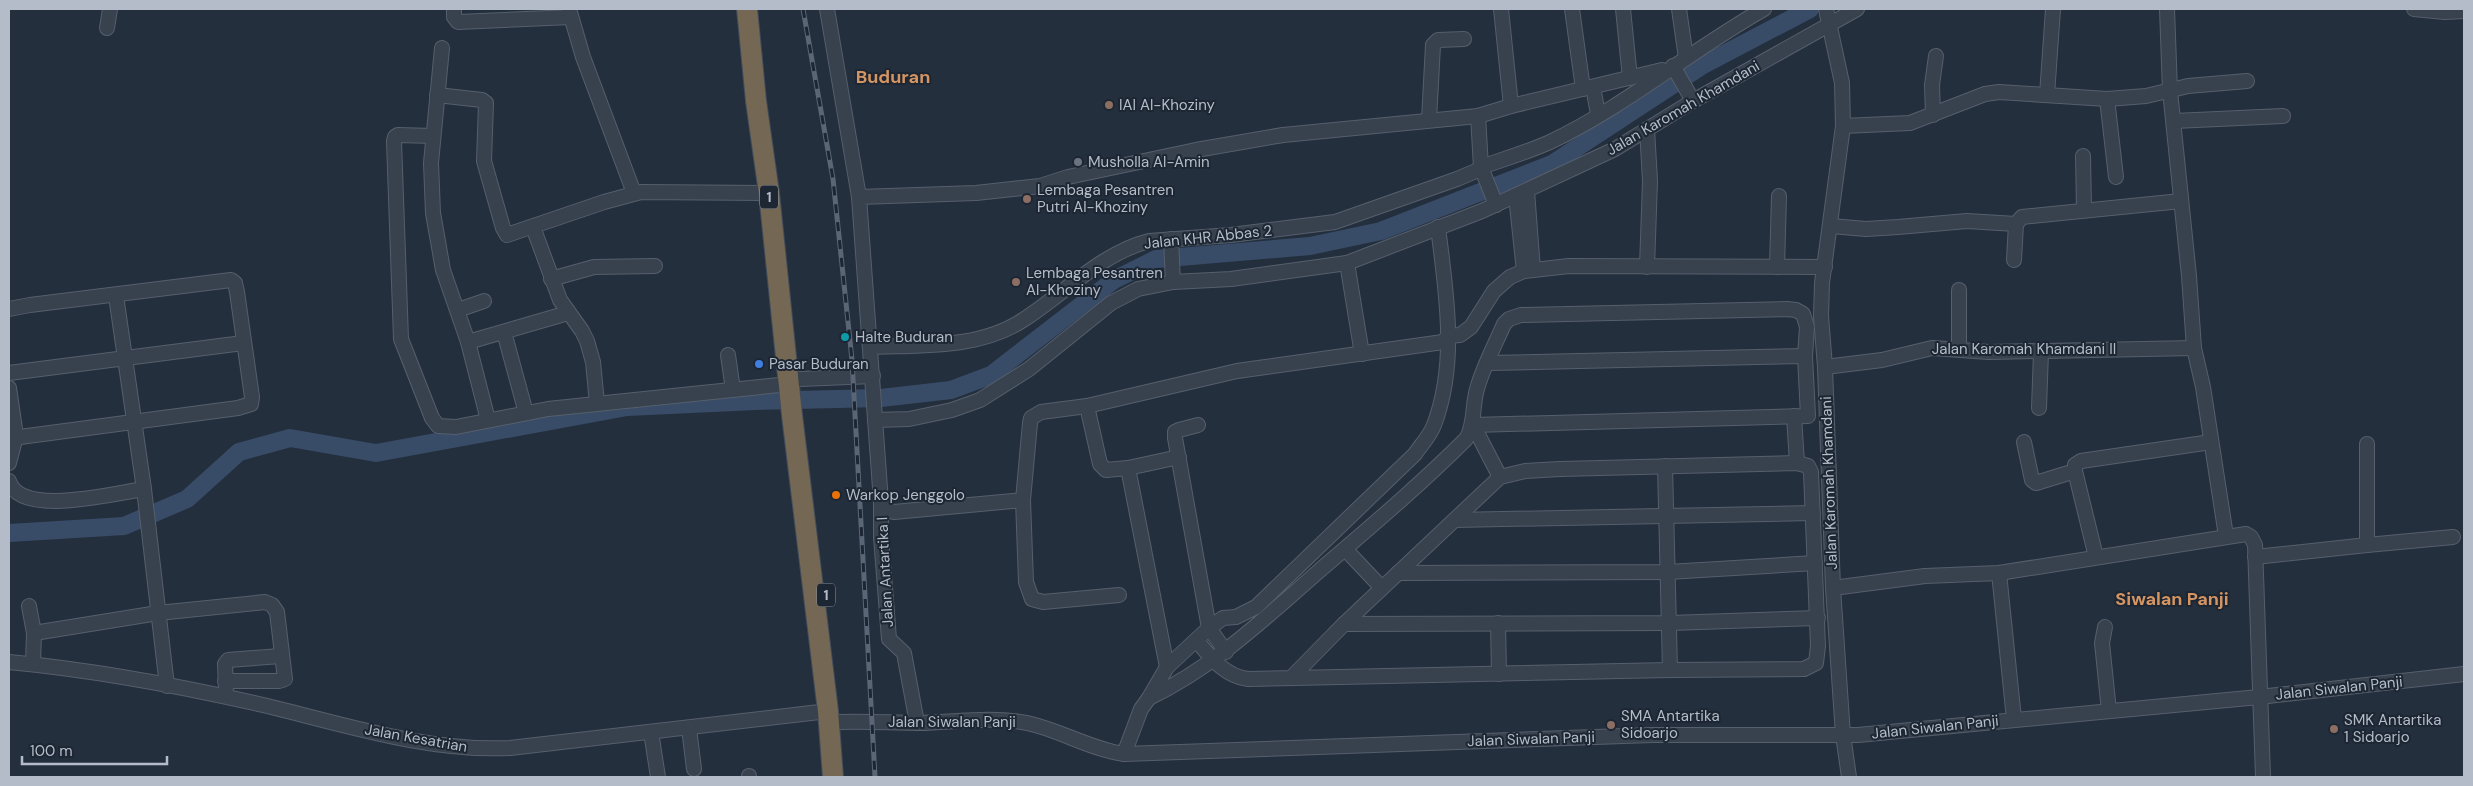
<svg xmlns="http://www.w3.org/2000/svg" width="2473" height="786" font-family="'DM Sans',sans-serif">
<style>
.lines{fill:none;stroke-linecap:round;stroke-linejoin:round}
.river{stroke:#394c67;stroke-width:18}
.minor-casing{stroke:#565f6c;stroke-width:16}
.highway-casing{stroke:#434c59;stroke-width:22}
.minor{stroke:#38414e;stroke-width:14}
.highway{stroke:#746855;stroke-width:20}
.rail-casing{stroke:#5a6575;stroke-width:5}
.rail{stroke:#1d2633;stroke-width:3;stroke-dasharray:9;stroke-linecap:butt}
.education-dot{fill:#8d6e63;stroke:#1d2633;stroke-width:2}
.worship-dot{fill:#6b7280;stroke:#1d2633;stroke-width:2}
.culture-dot{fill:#0f9aa8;stroke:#1d2633;stroke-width:2}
.shop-dot{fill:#3f7fe0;stroke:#1d2633;stroke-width:2}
.food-dot{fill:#e8710a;stroke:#1d2633;stroke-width:2}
.labels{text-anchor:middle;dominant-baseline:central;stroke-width:4;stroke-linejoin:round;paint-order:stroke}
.shield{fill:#1d2633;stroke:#878f9c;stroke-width:1}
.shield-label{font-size:14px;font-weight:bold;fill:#b4bcc9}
.poi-label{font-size:15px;fill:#b4bcc9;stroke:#1d2633;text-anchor:start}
.street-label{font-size:15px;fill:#b4bcc9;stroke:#1d2633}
.quarter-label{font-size:18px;font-weight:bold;fill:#d59563;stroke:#1d2633}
</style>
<rect width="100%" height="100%" fill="#242f3e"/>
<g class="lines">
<polyline class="river" points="9,533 124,526 187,499 239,452 290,438 376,453 627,407 755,401 881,398 951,390 991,375 1114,280 1156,259 1310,246 1381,231 1552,164 1703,65 1810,9"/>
<g class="minor-casing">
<g id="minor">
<polyline points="454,9 454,17 458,22 571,17"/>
<polyline points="569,9 583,57 634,193"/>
<polyline points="827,9 859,197"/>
<polyline points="1501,9 1511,106 1478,116 1283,135 1196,150 1068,177 1040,186 976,193 859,197 881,502 885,510 894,512 1023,500 1030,423 1031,418 1041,412 1087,406 1237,371 1443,342 1448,336 1460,335 1471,327 1494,291 1510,277 1524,271 1569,266 1825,267"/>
<polyline points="1572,9 1583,89"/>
<polyline points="1623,9 1630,78"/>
<polyline points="1679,9 1686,58"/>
<polyline points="1826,9 1842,83 1843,126 1822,283 1821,316 1825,367 1833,588 1843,735 1849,777"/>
<polyline points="2167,9 2170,91 2189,276 2194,348 2203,387 2226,536"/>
<polyline points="2414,9 2445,12 2464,11"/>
<polyline points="107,28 110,9"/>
<polyline points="442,48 431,163 433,213 443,270 468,342 488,420"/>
<polyline points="1673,66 1693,101"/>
<polyline points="1593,87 1598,114"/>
<polyline points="437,95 482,100 486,103 484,161 503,228 507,235 604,202 641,192 769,193"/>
<polyline points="2047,95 2053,9"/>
<polyline points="2107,99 2116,177"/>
<polyline points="1511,106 1662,70"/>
<polyline points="1933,115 1932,85 1936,56"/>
<polyline points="1429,120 1433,45 1438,40 1464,39"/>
<polyline points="2174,121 2283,116"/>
<polyline points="1843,126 1910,123 1985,94 1999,92 2107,99 2146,96 2188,86 2247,81"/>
<polyline points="433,136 398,135 395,137 394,141 401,339 432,418 438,426 456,427 548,409 789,384"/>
<polyline points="2083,156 2084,209"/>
<polyline points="1527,191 1533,270"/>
<polyline points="1516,196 1524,271"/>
<path d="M1496 205 1481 167C1504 159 1528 152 1550 142 1626 106 1691 50 1764 9"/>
<polyline points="1831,226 1866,229 1898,227 1967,221 2016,224"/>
<polyline points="533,227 560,300 582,331 587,341 593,362 597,403"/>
<path d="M1438 227C1446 292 1458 362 1434 425 1430 436 1421 445 1415 454L1256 607 1236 617 1223 618 1209 628 1167 667 1149 698C1215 666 1264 619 1319 571 1369 528 1420 485 1466 439 1475 426 1472 406 1477 389 1483 367 1495 345 1504 324L1509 319 1521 315 1787 309 1796 310 1803 314 1807 327 1805 356 1808 416 1473 425 1500 477"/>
<polyline points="1171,239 1173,282"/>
<polyline points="2014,260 2016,224 2022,217 2181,201"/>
<polyline points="1347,263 1362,354"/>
<polyline points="1647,267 1650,181 1647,129"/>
<polyline points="1777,267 1779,196"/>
<polyline points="551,279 594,267 655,266"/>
<polyline points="1959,290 1959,349"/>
<polyline points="116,296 144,489 167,686"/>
<polyline points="9,309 30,305 231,280 235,283 237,292 252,397 251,404 238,408 20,437 16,436"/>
<polyline points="458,310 484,301"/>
<polyline points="504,332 526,413"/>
<polyline points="468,342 568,313"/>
<path d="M870 347C921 345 979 349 1023 320 1064 294 1101 253 1149 241L1231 235 1335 222 1457 179 1476 171 1481 167 1478 116"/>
<polyline points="728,355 733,390"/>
<polyline points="1488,363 1805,356"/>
<polyline points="1825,367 1882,360 1932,348 1989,352 2194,348"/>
<polyline points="9,373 243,343"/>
<polyline points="800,379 873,376"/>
<polyline points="9,388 16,436 9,463"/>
<polyline points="1087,406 1100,464 1106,470 1128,468 1179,457"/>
<polyline points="2039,408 2041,352"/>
<polyline points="1794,416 1797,463"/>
<polyline points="875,420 909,419 952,410 980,400 1029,369 1111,303 1138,289 1173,282 1231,279 1347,263 1482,211 1615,149 1693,101 1857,9"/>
<polyline points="1198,425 1179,430 1175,432 1175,438 1209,628 1226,652"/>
<polyline points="2024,442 2032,480 2036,483 2075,471 2075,465 2081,461 2211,442"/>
<polyline points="1665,466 1670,670"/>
<polyline points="1128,468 1167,667"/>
<polyline points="2075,471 2096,557"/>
<path d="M9 481C20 518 115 493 144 489"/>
<polyline points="1023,500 1026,582 1032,599 1043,602 1119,595"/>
<polyline points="881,502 881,537 889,639 904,653 917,723"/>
<polyline points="1455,520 1813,513"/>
<polyline points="2367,545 2453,537"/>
<polyline points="1345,549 1382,588"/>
<polyline points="2255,557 2367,545 2367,444"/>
<polyline points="1398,573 1668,572 1815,563"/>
<polyline points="1999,573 2014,719"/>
<polyline points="1833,588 1925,576 1999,573 2246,534 2251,537 2255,545 2263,777"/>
<polyline points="29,606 34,633 158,613 265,602 272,605 277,612 285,679 279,681 225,681"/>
<polyline points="1498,623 1499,674"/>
<polyline points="1344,624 1670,623 1818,618"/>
<polyline points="2105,627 2102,643 2109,711"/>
<path d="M1197 641C1211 658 1225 676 1248 679L1670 670 1804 669 1816 663 1818 646 1811 472 1808 466 1797 463 1560 469 1525 471 1500 477 1344 624 1292 677"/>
<path d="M9 662C94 670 180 686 263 705 343 724 427 752 510 748L828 711"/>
<polyline points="33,664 34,633"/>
<polyline points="226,688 225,664 228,660 281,656"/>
<path d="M840 722C867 721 894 723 920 723 955 722 993 716 1027 723 1060 730 1090 749 1124 754L1652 735H1858L2259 697 2464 674"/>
<polyline points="689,728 694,769"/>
<polyline points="651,732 658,777"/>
<polyline points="1124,754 1141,709 1149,698"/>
<polyline points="749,776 749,777"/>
</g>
</g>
<g class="highway-casing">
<polyline id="highway" points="747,9 756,101 769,193 792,415 828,711 833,777"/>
</g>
<use href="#minor" class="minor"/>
<use href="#highway" class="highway"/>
<g class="rail-casing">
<polyline id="rail" points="803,9 833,179 852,360 875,777"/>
</g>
<use href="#rail" class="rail"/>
</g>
<g class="education-dot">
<circle cx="1109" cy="105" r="5"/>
<circle cx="1027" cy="199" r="5"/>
<circle cx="1016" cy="282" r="5"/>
<circle cx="1611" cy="725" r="5"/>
<circle cx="2334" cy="729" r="5"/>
</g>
<circle class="worship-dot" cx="1078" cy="162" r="5"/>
<circle class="culture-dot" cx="845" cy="337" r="5"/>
<circle class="shop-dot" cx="759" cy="364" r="5"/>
<circle class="food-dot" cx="836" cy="495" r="5"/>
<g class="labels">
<g class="shield">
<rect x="760" y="185.5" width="18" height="23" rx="4"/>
<rect x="817" y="583.5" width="18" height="23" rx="4"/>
</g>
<g class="shield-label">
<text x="769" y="197">1</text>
<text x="826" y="595">1</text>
</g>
<g class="poi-label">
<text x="1119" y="105">IAI Al-Khoziny</text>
<text x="1088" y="162">Musholla Al-Amin</text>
<text x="1037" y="190">Lembaga Pesantren<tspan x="1037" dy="17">Putri Al-Khoziny</tspan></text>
<text x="1026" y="273">Lembaga Pesantren<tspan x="1026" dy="17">Al-Khoziny</tspan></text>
<text x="855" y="337">Halte Buduran</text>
<text x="769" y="364">Pasar Buduran</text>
<text x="846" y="495">Warkop Jenggolo</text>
<text x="1621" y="716">SMA Antartika<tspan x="1621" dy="17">Sidoarjo</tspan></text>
<text x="2344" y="720">SMK Antartika<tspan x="2344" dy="17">1 Sidoarjo</tspan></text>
</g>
<g class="street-label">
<text transform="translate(1683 108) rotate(-30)">Jalan Karomah Khamdani</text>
<text transform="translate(1208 237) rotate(-6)">Jalan KHR Abbas 2</text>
<text x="2024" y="349">Jalan Karomah Khamdani II</text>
<text transform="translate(1829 483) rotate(-92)">Jalan Karomah Khamdani</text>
<text transform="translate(885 572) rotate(-93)">Jalan Antartika I</text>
<text transform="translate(2339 688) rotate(-6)">Jalan Siwalan Panji</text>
<text x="952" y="722">Jalan Siwalan Panji</text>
<text transform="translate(1935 727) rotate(-6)">Jalan Siwalan Panji</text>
<text transform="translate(416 738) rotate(10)">Jalan Kesatrian</text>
<text transform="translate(1531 739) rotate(-2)">Jalan Siwalan Panji</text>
</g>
<g class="quarter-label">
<text x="893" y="77">Buduran</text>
<text x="2172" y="599">Siwalan Panji</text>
</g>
</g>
<rect width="2473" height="786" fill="none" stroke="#b4bcc9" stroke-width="20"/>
<path d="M22 756v8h145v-8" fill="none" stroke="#b4bcc9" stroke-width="2.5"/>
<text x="30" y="756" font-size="15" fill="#b4bcc9" stroke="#1d2633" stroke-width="4" paint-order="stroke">100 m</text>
</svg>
